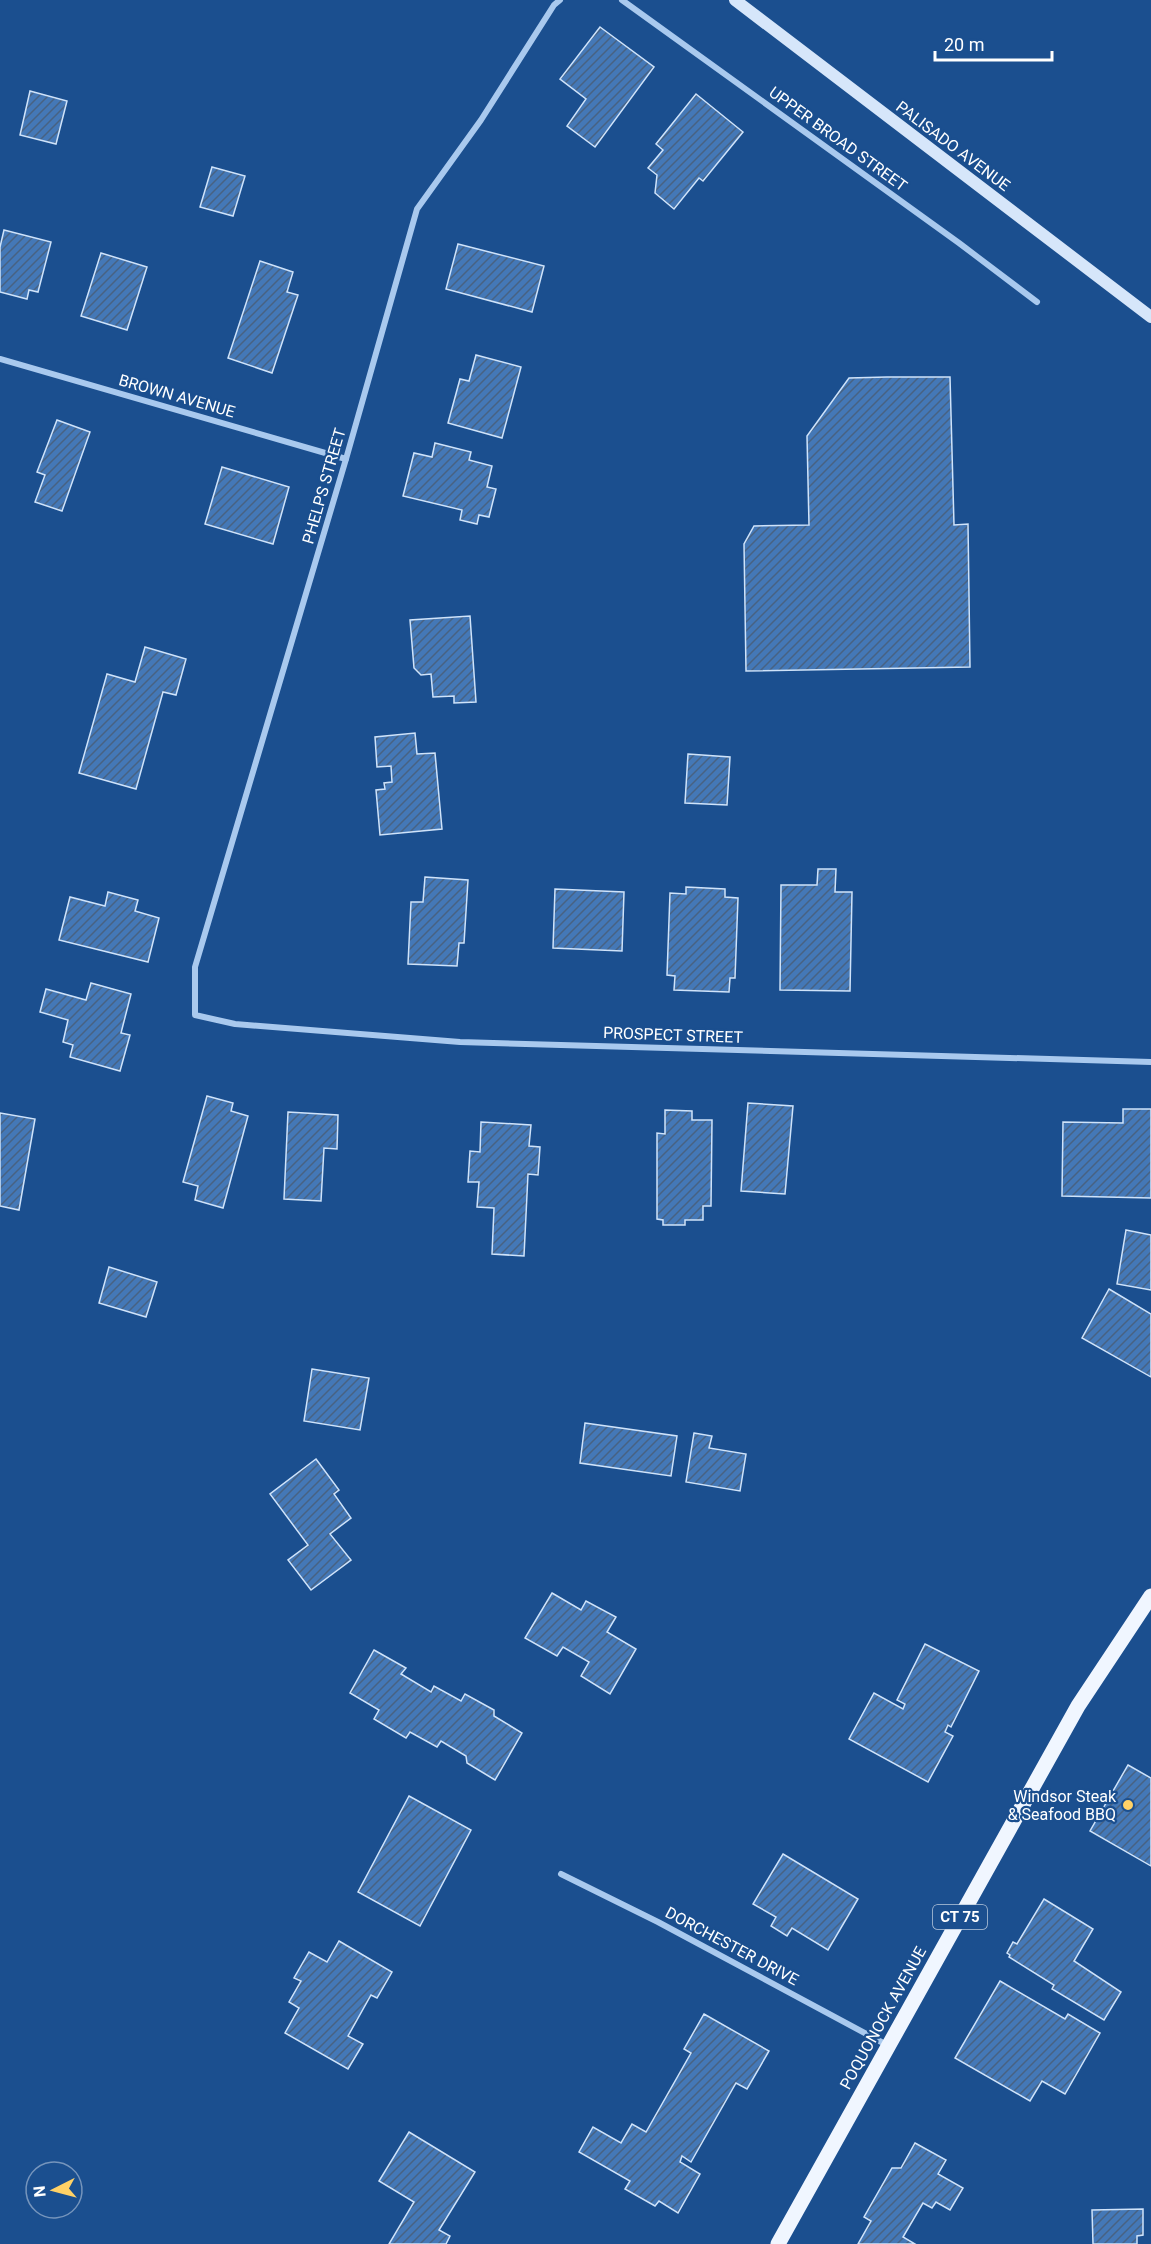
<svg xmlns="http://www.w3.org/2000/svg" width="1151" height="2244" font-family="Roboto,sans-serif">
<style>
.building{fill:url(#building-hatch);stroke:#cfe3fa;stroke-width:1.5}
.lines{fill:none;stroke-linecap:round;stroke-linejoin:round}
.minor{stroke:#a9c9ee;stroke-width:6}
.secondary{stroke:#d6e6fa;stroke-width:12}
.primary{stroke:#f0f6ff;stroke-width:15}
.poi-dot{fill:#ffd166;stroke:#1b4f8f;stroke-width:2}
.labels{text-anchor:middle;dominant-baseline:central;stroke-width:4.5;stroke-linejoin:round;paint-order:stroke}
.shield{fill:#1b4f8f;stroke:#bbcadd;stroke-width:1.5}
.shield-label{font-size:15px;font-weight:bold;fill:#fff}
.street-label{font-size:16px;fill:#fff;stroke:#1b4f8f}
.poi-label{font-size:16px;fill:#fff;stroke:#1b4f8f;text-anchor:end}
</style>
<defs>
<pattern id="building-hatch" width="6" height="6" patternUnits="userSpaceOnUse" patternTransform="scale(1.5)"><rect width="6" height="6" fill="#4478b7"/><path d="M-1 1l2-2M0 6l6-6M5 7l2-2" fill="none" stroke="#486282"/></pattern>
</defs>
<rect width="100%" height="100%" fill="#1b4f8f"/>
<g class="building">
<polygon points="600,27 654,67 595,147 567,126 586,99 560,79"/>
<polygon points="30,91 67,101 56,144 20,135"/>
<polygon points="696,94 743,132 703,181 699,178 674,209 655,193 657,175 648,168 663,150 656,144"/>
<polygon points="212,167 245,176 233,216 200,207"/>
<polygon points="4,230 51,242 38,292 29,290 27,299 0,292 0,247"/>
<polygon points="458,244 544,266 532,312 446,289"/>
<polygon points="101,253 147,267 127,330 81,316"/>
<polygon points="260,261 293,272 287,292 298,295 272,373 228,358"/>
<polygon points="476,355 521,367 502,438 448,423 460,379 469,381"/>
<polygon points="887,377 950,377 954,525 968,524 970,667 746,671 744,544 754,526 809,525 807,436 849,378"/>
<polygon points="57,420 90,432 62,511 35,502 45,475 37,472"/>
<polygon points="435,443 471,452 469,460 492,466 487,487 496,489 489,517 479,515 477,524 460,520 462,510 403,496 414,453 432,457"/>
<polygon points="222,467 289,487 273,544 205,524"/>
<polygon points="470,616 476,702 454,703 454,696 433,697 431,674 421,675 414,668 410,620"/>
<polygon points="145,647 186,659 176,695 163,692 136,789 79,773 107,674 135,682"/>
<polygon points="415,733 417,754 435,753 442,829 380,835 376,790 385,789 384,783 392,782 391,766 377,767 375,737"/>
<polygon points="688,754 730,757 727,805 685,803"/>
<polygon points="818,869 836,869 835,892 852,892 850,991 780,990 781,885 817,885"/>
<polygon points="425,877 468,880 464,943 459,943 457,966 408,964 411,902 423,902"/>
<polygon points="686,887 725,889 725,897 738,898 735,978 730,978 729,992 674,990 675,976 667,975 670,893 686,894"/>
<polygon points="555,889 624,892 622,951 553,948"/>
<polygon points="108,892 138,900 135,911 159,918 148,962 59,940 70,897 105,906"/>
<polygon points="91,983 131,994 121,1033 130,1035 120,1071 70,1057 73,1045 63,1042 68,1020 40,1012 46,989 86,1000"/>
<polygon points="207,1096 233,1103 231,1111 248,1116 223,1208 195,1200 198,1186 183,1182"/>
<polygon points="748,1103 793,1106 785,1194 741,1191"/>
<polygon points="1123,1109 1151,1109 1151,1198 1062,1196 1063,1122 1123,1123"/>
<polygon points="665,1110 692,1111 692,1120 712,1120 711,1206 703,1206 703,1220 685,1220 685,1225 663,1225 663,1220 657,1219 657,1133 665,1134"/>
<polygon points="288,1112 338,1115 337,1149 324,1148 321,1201 284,1199"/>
<polygon points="0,1113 35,1119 19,1210 0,1206"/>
<polygon points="481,1122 531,1125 529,1146 540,1147 538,1175 528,1174 524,1256 492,1254 494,1208 477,1207 479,1182 468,1182 470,1151 480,1152"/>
<polygon points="1126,1230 1151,1235 1151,1290 1117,1284"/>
<polygon points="109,1267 157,1282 146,1317 99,1303"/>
<polygon points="1109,1289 1151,1314 1151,1377 1082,1338"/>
<polygon points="312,1369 369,1378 360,1430 304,1421"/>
<polygon points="585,1423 677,1436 671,1476 580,1463"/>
<polygon points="694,1433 712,1436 709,1448 746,1454 740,1491 686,1482"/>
<polygon points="316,1459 339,1490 334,1494 351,1518 330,1534 351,1560 311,1590 288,1560 308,1545 270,1494"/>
<polygon points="552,1593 581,1610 586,1601 616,1617 607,1632 636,1649 610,1694 581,1676 589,1662 563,1647 557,1656 525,1638"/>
<polygon points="925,1644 979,1671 951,1727 948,1725 945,1732 953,1736 928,1782 849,1739 874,1693 903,1709 905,1704 897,1700"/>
<polygon points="374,1650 406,1668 401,1674 431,1692 434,1686 461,1701 465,1694 494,1710 494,1716 522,1733 495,1780 467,1763 466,1756 441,1741 437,1747 410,1732 406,1738 374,1719 379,1710 350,1693"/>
<polygon points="1128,1765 1151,1778 1151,1866 1090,1831"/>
<polygon points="409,1796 471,1830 420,1926 358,1892"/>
<polygon points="783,1854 858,1899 828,1950 792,1928 787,1936 771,1926 776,1917 753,1904"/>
<polygon points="1044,1899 1093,1929 1074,1961 1121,1992 1104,2020 1052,1989 1054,1985 1009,1957 1010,1955 1007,1953 1013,1942 1017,1944"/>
<polygon points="339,1941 392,1972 377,1998 371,1995 348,2036 363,2044 348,2069 285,2033 299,2008 289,2002 301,1981 294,1978 309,1952 327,1962"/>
<polygon points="1000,1981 1065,2019 1068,2014 1100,2033 1065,2094 1042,2081 1030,2101 955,2058"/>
<polygon points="704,2014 769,2051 747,2089 736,2083 691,2162 682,2156 680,2162 700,2174 678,2213 659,2201 655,2206 625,2189 630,2181 579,2152 593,2127 621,2143 632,2124 646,2132 691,2053 684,2049"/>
<polygon points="409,2132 475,2172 439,2230 450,2236 446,2244 389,2244 414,2202 379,2181"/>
<polygon points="915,2143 946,2160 938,2174 963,2188 950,2210 936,2202 932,2208 923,2203 903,2237 915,2244 858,2244 871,2221 864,2217 892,2168 901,2168"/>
<polygon points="1143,2209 1143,2235 1137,2236 1137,2244 1093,2244 1092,2210"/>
</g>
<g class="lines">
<g class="minor">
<polyline points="560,0 554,5 481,120 417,209 346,459 195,967 195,1015 235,1024 460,1042 1151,1062"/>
<polyline points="622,0 959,243 1037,302"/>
<polyline points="0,359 346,459"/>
<polyline points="561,1874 658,1922 887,2045"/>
</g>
<polyline class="secondary" points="735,0 1151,317"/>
<polyline class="primary" points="778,2244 1078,1706 1151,1596"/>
</g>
<circle class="poi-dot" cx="1128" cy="1805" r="6"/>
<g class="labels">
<rect class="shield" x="933" y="1905" width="54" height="24" rx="4.5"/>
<g class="shield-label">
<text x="960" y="1917">CT 75</text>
</g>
<g class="street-label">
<text transform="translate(838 139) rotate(36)">UPPER BROAD STREET</text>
<text transform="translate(953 146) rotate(37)">PALISADO AVENUE</text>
<text transform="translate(177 396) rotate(16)">BROWN AVENUE</text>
<text transform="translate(324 486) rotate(-74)">PHELPS STREET</text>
<text transform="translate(673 1035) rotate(2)">PROSPECT STREET</text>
<text transform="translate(732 1946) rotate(28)">DORCHESTER DRIVE</text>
<text transform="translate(883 2018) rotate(-61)">POQUONOCK AVENUE</text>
</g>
<g class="poi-label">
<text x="1116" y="1796">Windsor Steak<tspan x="1116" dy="18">&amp; Seafood BBQ</tspan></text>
</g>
</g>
<g transform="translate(54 2190) rotate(264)"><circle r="28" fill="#1b4f8f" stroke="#7695bc" stroke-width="1.5"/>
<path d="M0-4.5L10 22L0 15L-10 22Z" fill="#ffd166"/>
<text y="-9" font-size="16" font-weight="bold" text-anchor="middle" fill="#ffffff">N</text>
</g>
<path d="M935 51v9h117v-9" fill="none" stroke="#ffffff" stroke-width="3"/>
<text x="944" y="51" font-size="18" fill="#ffffff" stroke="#1b4f8f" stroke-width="4.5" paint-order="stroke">20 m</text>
</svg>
